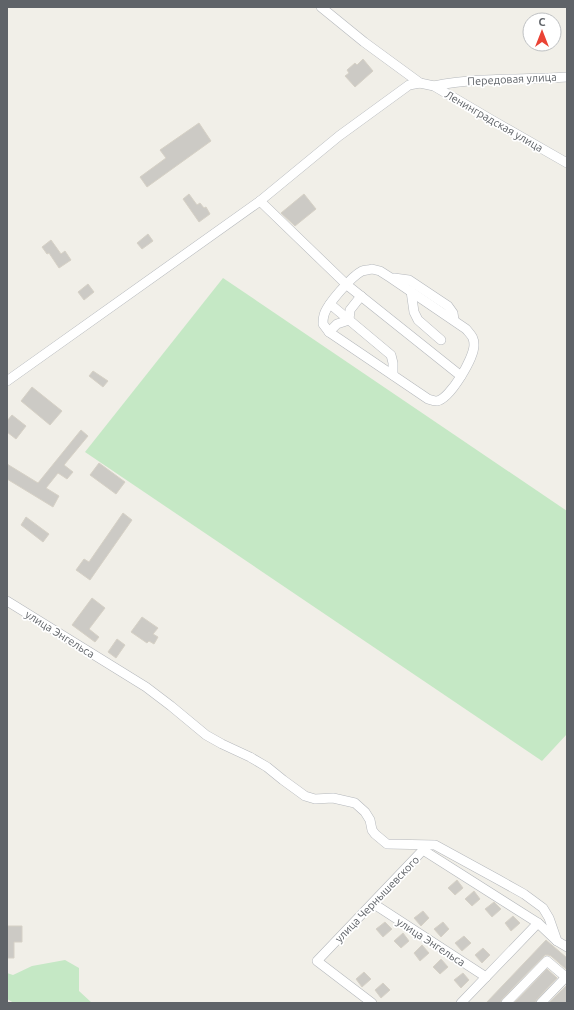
<svg xmlns="http://www.w3.org/2000/svg" width="574" height="1010" font-family="Ubuntu,sans-serif">
<style>
.green{fill:#c5e8c5}
.building{fill:#cccac5;stroke:#d6d1c6}
.lines{fill:none;stroke-linecap:round;stroke-linejoin:round}
.minor-casing{stroke:#b5b8bc;stroke-width:10}
.minor{stroke:#fff;stroke-width:9}
.labels{text-anchor:middle;dominant-baseline:central;stroke-width:3.5;stroke-linejoin:round;paint-order:stroke}
.street-label{font-size:11px;fill:#5f6368;stroke:#fff}
</style>
<rect width="100%" height="100%" fill="#f1efe8"/>
<g class="green">
<polygon points="223,278 567,511 567,734 542,761 85,452"/>
<polygon points="65,960 79,968 79,991 92,1003 14,1003 7,999 7,973 13,975 32,966"/>
</g>
<g class="building">
<polygon points="363,59 373,71 355,87 345,76 349,73 347,70 355,63 357,65"/>
<polygon points="199,123 211,141 147,187 140,177 166,158 160,150"/>
<polygon points="189,194 197,205 200,203 204,208 206,207 210,214 199,222 183,199"/>
<polygon points="304,194 316,209 295,226 281,213"/>
<polygon points="148,234 153,241 142,249 137,243"/>
<polygon points="51,240 61,254 65,251 71,260 59,268 49,253 47,254 42,247"/>
<polygon points="88,284 94,292 84,300 78,292"/>
<polygon points="93,371 108,381 103,387 89,376"/>
<polygon points="32,387 62,411 50,425 21,401"/>
<polygon points="12,415 26,426 16,439 7,432 7,421"/>
<polygon points="81,430 88,436 64,465 73,472 67,479 58,473 46,488 59,496 53,507 7,479 7,464 38,483"/>
<polygon points="99,463 125,482 116,494 90,475"/>
<polygon points="123,513 132,520 90,580 76,570 84,559 89,562"/>
<polygon points="26,517 49,534 43,542 21,525"/>
<polygon points="92,598 105,608 89,629 99,637 95,642 72,625"/>
<polygon points="142,617 158,628 153,634 158,637 154,644 149,641 147,643 131,632"/>
<polygon points="117,639 125,645 116,658 108,652"/>
<polygon points="457,880 463,888 455,895 448,888"/>
<polygon points="474,891 480,899 472,906 465,899"/>
<polygon points="494,902 501,909 492,917 485,909"/>
<polygon points="423,911 429,918 421,926 414,918"/>
<polygon points="513,916 520,923 511,931 505,923"/>
<polygon points="385,922 392,929 383,937 376,929"/>
<polygon points="443,922 449,929 441,937 434,929"/>
<polygon points="7,926 22,926 22,942 14,942 14,958 7,958"/>
<polygon points="403,933 409,941 401,948 394,941"/>
<polygon points="464,936 471,943 462,951 455,943"/>
<polygon points="546,940 567,958 567,970 551,956 548,955 545,955 502,999 500,1003 486,1003"/>
<polygon points="422,945 429,953 420,961 414,953"/>
<polygon points="483,948 490,955 482,963 475,955"/>
<polygon points="441,959 448,967 440,974 433,967"/>
<polygon points="547,969 557,978 537,999 535,1003 514,1003"/>
<polygon points="364,972 371,979 362,987 356,979"/>
<polygon points="463,973 469,980 461,988 454,980"/>
<polygon points="383,983 390,990 381,998 375,990"/>
<polygon points="567,985 567,1003 549,1003"/>
</g>
<g class="lines">
<g class="minor-casing">
<g id="minor">
<polyline points="321,7 364,42 420,83 434,86 490,119 567,163"/>
<path d="M434 86C478 77 523 80 567 77"/>
<polyline points="260,201 347,285 461,376"/>
<path d="M372 269 380 271 391 278 466 329C471 335 474 337 474 345 474 358 450 399 437 401 435 401 431 400 428 399L329 332 323 324C323 321 323 318 324 315 327 304 352 276 362 271 365 270 369 270 372 269Z"/>
<polyline points="394,278 409,280 448,306 453,313 454,320"/>
<polyline points="411,291 414,312 418,320 441,340"/>
<polyline points="330,304 391,355 393,363 393,375"/>
<polyline points="329,332 337,324 349,320 350,310 361,296"/>
<polyline points="7,381 260,201 339,136 398,93 409,85 420,83"/>
<polyline points="7,601 146,687 171,706 206,735 222,744 250,757 267,767 283,780 305,796 315,799 333,798 355,803 365,812 370,820 372,830 375,834 387,844 435,845 499,880 524,894 543,908 549,918 557,941"/>
<polyline points="377,906 486,977"/>
<polyline points="372,1003 317,961 423,850 538,923"/>
<polyline points="461,1003 538,923 557,941 567,947"/>
<polyline points="506,1003 547,961 567,978"/>
<polyline points="541,1003 566,977"/>
</g>
</g>
<use href="#minor" class="minor"/>
</g>
<g class="labels">
<g class="street-label">
<text transform="translate(512 79) rotate(-3)">Передовая улица</text>
<text transform="translate(494 121) rotate(30)">Ленинградская улица</text>
<text transform="translate(60 634) rotate(32)">улица Энгельса</text>
<text transform="translate(377 899) rotate(-46)">улица Чернышевского</text>
<text transform="translate(431 942) rotate(33)">улица Энгельса</text>
</g>
</g>
<rect width="574" height="1010" fill="none" stroke="#5f6368" stroke-width="16"/>
<g transform="translate(542 32)"><circle r="19" fill="#ffffff" stroke="#bfc1c3"/>
<path d="M0-3L7 15L0 10L-7 15Z" fill="#ea4335"/>
<text y="-6" font-size="11" font-weight="bold" text-anchor="middle" fill="#5f6368">С</text>
</g>
</svg>
